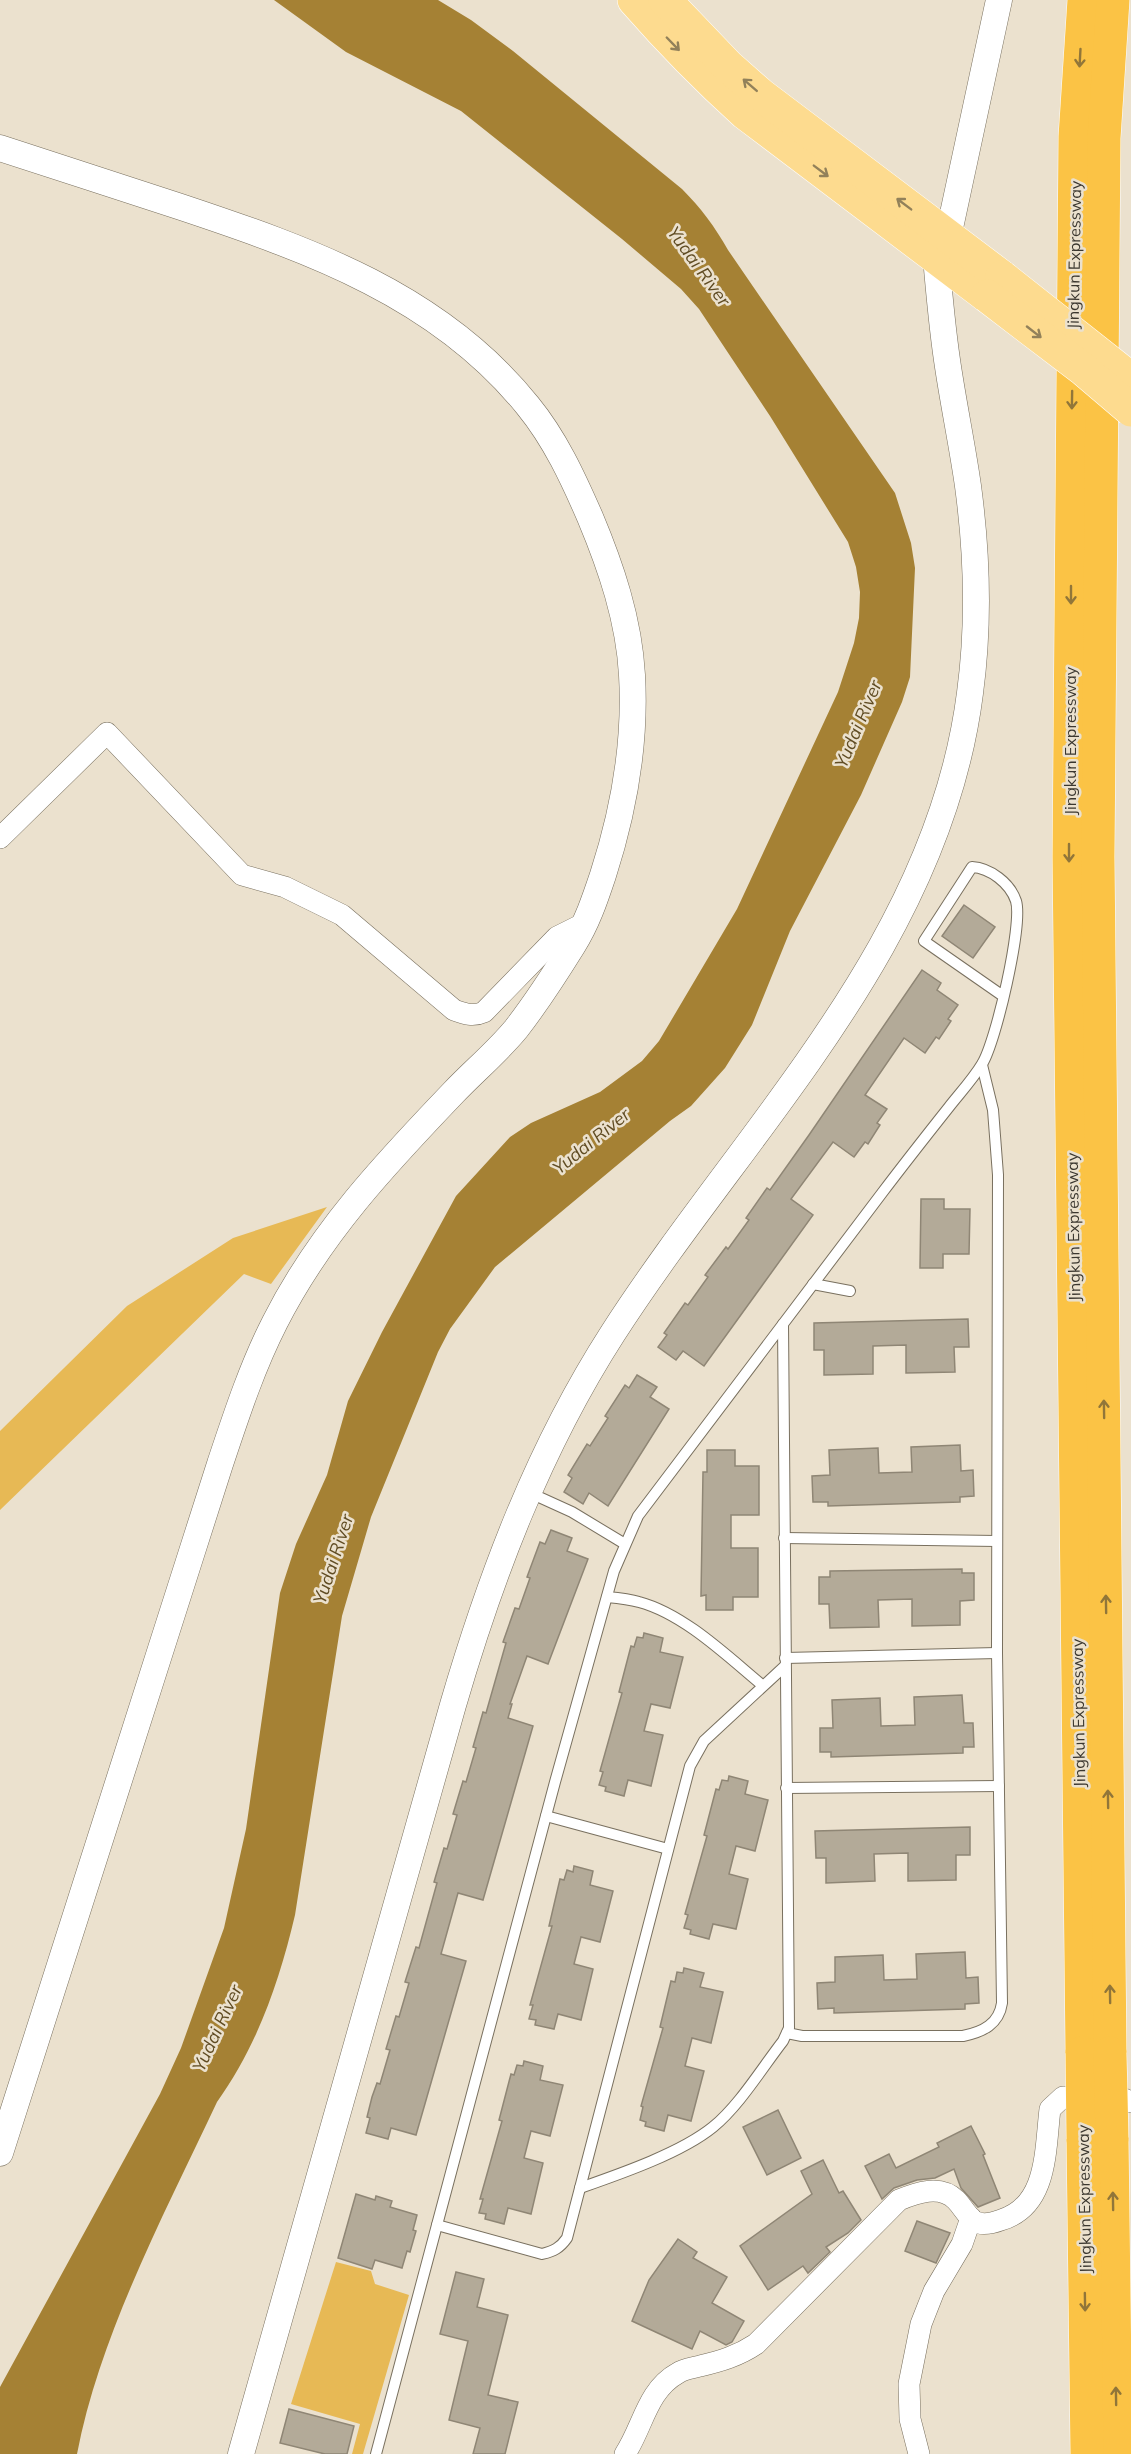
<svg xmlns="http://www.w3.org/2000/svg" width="1131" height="2454" font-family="Mulish,sans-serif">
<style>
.green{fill:#e7b955}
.water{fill:#a58134}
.building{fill:#b3aa98;stroke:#8f8675;stroke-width:1.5}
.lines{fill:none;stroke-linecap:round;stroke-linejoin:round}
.service-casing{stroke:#79705f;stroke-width:12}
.minor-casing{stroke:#79705f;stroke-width:22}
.tertiary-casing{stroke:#79705f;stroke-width:27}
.primary-casing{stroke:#fff;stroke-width:34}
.motorway-casing{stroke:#fff;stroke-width:34}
.service{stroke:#fff;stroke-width:10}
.minor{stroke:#fff;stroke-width:21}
.tertiary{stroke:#fff;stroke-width:26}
.primary{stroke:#fddb8f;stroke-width:33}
.motorway{stroke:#fbc345;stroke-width:33}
.primary-bridge-casing{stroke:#fff;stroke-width:34;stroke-linecap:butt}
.motorway-bridge-casing{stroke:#fff;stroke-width:34;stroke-linecap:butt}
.primary-bridge{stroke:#fddb8f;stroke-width:33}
.motorway-bridge{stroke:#fbc345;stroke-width:33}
.oneway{stroke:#92815a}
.oneway2{stroke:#917639}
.labels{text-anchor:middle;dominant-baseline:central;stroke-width:5;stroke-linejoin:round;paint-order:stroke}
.street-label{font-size:16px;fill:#3b372f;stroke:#ebe1ce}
.water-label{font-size:18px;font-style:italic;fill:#604c23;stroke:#ebe1ce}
</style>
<rect width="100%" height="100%" fill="#ebe1ce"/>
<g class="green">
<polygon points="327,1207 271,1284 244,1274 0,1510 0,1431 127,1306 233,1238"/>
<polygon points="336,2262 371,2271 375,2284 409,2295 363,2454 352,2454 360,2424 291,2404"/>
</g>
<path class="water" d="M274 0H438L471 20 513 51 682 189C701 208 715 227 728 250L895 493 911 543 915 568 910 677 902 702 861 795 790 931 752 1025 725 1068 691 1106 670 1121 495 1267 450 1329 438 1352 371 1517 342 1616 295 1915C279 1983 257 2046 217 2102 165 2213 100 2334 77 2454H0V2387L160 2094 181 2048 224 1928 246 1829 280 1593 296 1544 327 1475 348 1401 382 1332 456 1196 510 1137 531 1123 600 1092 642 1061 659 1041 737 909 838 692 854 643 859 618 860 592 856 567 848 542 770 416 699 309 681 289 622 239 461 111 346 52Z"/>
<g class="building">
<polygon points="964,905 995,927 973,958 942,936"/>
<polygon points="922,970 941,983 937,990 958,1005 948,1019 951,1021 939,1039 936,1037 925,1053 904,1038 865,1095 887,1109 877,1123 880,1125 868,1144 865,1142 854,1157 833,1142 791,1199 813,1215 704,1366 683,1351 676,1360 658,1347 667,1335 664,1333 685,1303 688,1305 708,1277 705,1275 726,1247 728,1249 749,1220 746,1218 767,1188 770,1190 809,1135"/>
<polygon points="921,1199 944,1199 944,1209 970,1209 969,1254 943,1254 943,1268 920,1268"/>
<polygon points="968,1319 969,1347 954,1347 955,1372 906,1373 906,1345 873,1346 873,1374 824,1375 824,1350 814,1350 814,1323"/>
<polygon points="637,1375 657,1387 650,1397 669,1409 608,1506 589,1493 583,1504 564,1492 572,1478 568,1475 587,1444 590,1446 608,1418 605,1416 625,1385 629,1388"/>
<polygon points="960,1445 961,1471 973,1470 974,1496 960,1497 960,1502 828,1506 828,1502 813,1502 812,1476 830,1475 829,1450 878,1448 879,1473 912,1472 911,1447"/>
<polygon points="707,1450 735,1450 735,1466 759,1466 759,1515 731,1515 731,1548 758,1548 758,1597 733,1597 733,1610 706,1610 706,1595 701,1596 703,1472 707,1472"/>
<polygon points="551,1530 572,1538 567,1551 588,1559 548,1664 527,1656 510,1704 512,1704 508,1718 533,1726 483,1900 458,1893 441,1954 466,1961 416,2135 391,2128 388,2139 366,2133 370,2118 367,2117 372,2097 377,2083 380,2084 390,2050 386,2049 396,2016 399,2017 409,1983 405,1982 416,1947 419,1948 437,1883 434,1882 444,1848 447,1849 457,1815 453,1814 463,1781 466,1782 476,1748 473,1747 483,1712 486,1713 506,1643 503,1642 515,1608 519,1609 530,1578 527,1577 540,1542 545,1544"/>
<polygon points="962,1569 962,1573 974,1573 974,1600 960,1601 960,1625 912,1626 912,1599 878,1600 879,1627 830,1628 829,1604 819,1604 819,1577 830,1577 830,1571"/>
<polygon points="644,1633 663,1638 660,1652 683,1657 670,1708 651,1704 644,1731 663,1735 651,1786 628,1780 624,1796 605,1791 606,1787 599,1785 603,1772 600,1771 622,1693 619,1692 631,1646 634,1647 637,1637 643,1638"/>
<polygon points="962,1695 964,1723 973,1723 974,1747 963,1747 963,1753 831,1757 831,1752 820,1752 820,1728 833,1728 832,1700 880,1698 881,1726 915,1725 914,1697"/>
<polygon points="729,1776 748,1781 745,1794 768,1800 755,1851 736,1846 729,1874 748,1879 736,1929 713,1924 709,1939 690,1934 691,1930 684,1928 688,1915 685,1914 707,1836 704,1835 716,1789 719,1790 722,1780 728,1781"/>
<polygon points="970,1827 970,1855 956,1855 956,1880 908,1881 908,1853 874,1854 875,1881 826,1883 826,1858 816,1858 815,1831"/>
<polygon points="574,1866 593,1871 590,1885 613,1891 600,1942 581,1937 574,1964 593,1969 581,2020 558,2014 554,2029 535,2025 536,2020 529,2019 533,2005 530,2005 552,1926 549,1926 560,1879 564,1880 567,1870 573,1872"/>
<polygon points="965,1952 966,1978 978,1977 979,2003 965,2004 965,2009 834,2013 834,2008 818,2009 817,1983 835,1982 835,1957 883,1955 884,1980 917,1979 916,1954"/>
<polygon points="684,1968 704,1973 700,1987 723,1992 711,2043 692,2038 685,2066 704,2071 691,2121 668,2115 664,2131 645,2126 646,2122 640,2120 643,2107 641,2106 663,2028 660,2027 671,1981 675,1982 677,1972 683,1973"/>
<polygon points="524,2061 543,2066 540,2080 563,2085 550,2136 531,2131 524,2158 543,2163 531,2214 508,2208 504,2224 485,2219 486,2214 479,2213 483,2199 480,2199 502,2121 499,2120 511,2074 514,2075 517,2065 523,2066"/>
<polygon points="778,2110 801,2158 767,2175 743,2127"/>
<polygon points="971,2126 985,2154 983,2155 1000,2198 978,2207 961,2188 954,2169 935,2178 917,2180 894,2188 882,2199 865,2166 889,2154 896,2168 939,2147 937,2143"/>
<polygon points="823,2160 839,2193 843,2191 861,2220 848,2233 826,2247 830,2252 808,2273 803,2266 768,2290 740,2246 812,2194 801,2171"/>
<polygon points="356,2194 375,2200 376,2196 392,2201 390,2207 417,2215 413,2230 416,2231 410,2252 407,2251 402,2268 375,2260 372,2269 338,2258"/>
<polygon points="917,2221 950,2233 936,2263 905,2251"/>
<polygon points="678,2239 697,2252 693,2258 727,2277 712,2303 744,2321 732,2342 726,2345 700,2331 692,2349 632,2321 649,2280"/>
<polygon points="456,2272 484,2279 477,2307 508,2315 488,2395 518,2402 505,2454 473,2454 480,2428 449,2420 468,2341 440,2334"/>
<polygon points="289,2409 354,2426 347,2454 325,2454 280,2443"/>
</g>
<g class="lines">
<g class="service-casing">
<g id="service">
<polyline points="813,1284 850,1291"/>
<polyline points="528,1492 572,1512 625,1544"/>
<polyline points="784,1538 997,1541"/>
<path d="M607 1597C618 1598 629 1599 639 1602 684 1614 727 1656 762 1685"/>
<polyline points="785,1658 997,1653"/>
<polyline points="786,1788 999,1786"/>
<polyline points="546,1816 668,1849"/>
<path d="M787 2033 802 2036H963C983 2032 999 2024 1002 2003L997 1653 998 1175 993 1110 982 1065"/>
<path d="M580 2188C620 2174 681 2153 713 2127 739 2106 762 2068 783 2041L789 2028 783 1324"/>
<path d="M437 2225 542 2254C554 2251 560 2248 567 2238L690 1766 704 1741 785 1666"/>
<path d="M376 2454 555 1782 614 1571 638 1516C719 1408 801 1301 882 1193 904 1164 926 1136 949 1107 960 1093 973 1079 982 1064 996 1042 1023 924 1016 901 1010 883 990 868 972 867L924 941 1003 996"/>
</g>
</g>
<g class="minor-casing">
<g id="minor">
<path d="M0 838 107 733 242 875 285 887 342 915 454 1010C465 1014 473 1017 484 1012L557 937 585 923"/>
<path d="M625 2454C643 2427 647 2390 678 2373 684 2369 693 2368 700 2366 721 2361 738 2356 756 2344L899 2200C916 2193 940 2184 956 2200 962 2206 967 2216 974 2221 982 2226 993 2223 1001 2220 1048 2206 1045 2150 1050 2109L1063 2097 1122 2098 1131 2102"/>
<polyline points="919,2454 910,2419 909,2384 921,2324 934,2291 962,2244 971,2218"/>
</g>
</g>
<g class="tertiary-casing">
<g id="tertiary">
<path d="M0 148C60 168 121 187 181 207 310 250 440 296 528 406 555 439 573 478 590 517 611 567 629 620 632 675 636 744 624 810 603 875 595 899 587 923 573 945 555 974 537 1002 516 1029 497 1052 474 1071 454 1092 386 1163 320 1233 275 1322 252 1367 236 1416 220 1464 202 1520 184 1577 166 1633 111 1807 55 1980 0 2153"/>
<polyline points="948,237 999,0"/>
<path d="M241 2454 453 1705C491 1575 539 1448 613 1333 745 1128 938 946 970 693 979 626 977 553 968 486 962 444 953 402 947 360 942 326 939 292 936 257"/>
</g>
</g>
<g class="primary-casing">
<g id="primary">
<path d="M634 0C669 40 706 78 745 113L987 296"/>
<polyline points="665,0 728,66 761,95 1002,277"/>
</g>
</g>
<g class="motorway-casing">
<g id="motorway">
<polyline points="1082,2053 1069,857 1075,137 1084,0"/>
<polyline points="1110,2053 1098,857 1104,138 1113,0"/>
<polyline points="1112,2138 1116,2454"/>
<polyline points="1083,2139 1087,2454"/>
</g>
</g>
<use href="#service" class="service"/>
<use href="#minor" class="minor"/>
<use href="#tertiary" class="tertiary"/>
<use href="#primary" class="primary"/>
<use href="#motorway" class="motorway"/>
<g class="primary-bridge-casing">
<g id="primary-bridge">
<polyline points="1002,277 1131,379"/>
<polyline points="987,296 1084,370 1131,410"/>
</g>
</g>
<g class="motorway-bridge-casing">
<g id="motorway-bridge">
<polyline points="1082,2053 1083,2139"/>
<polyline points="1110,2053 1112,2138"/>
</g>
</g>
<use href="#primary-bridge" class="primary-bridge"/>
<use href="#motorway-bridge" class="motorway-bridge"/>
</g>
<defs><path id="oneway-shaft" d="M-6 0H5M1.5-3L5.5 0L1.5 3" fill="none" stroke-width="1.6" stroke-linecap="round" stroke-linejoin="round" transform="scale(1.5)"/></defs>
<g class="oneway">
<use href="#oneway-shaft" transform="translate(673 44) rotate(46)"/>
<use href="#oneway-shaft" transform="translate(750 85) rotate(-139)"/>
<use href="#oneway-shaft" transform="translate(821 171) rotate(37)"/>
<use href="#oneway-shaft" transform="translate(904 204) rotate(-143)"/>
<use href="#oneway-shaft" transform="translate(1034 332) rotate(38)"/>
</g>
<g class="oneway2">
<use href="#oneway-shaft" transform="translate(1080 58) rotate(93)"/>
<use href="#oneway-shaft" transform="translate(1072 400) rotate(91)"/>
<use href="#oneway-shaft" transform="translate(1071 595) rotate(90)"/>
<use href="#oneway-shaft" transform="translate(1069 853) rotate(90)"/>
<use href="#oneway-shaft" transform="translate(1104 1409) rotate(-91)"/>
<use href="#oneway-shaft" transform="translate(1106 1604) rotate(-91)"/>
<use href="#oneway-shaft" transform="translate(1108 1799) rotate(-91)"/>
<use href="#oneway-shaft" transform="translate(1110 1994) rotate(-91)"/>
<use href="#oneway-shaft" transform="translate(1113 2201) rotate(-91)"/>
<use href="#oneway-shaft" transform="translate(1085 2302) rotate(89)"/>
<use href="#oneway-shaft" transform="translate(1116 2396) rotate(-91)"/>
</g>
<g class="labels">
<g class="street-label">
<text transform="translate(1074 255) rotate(-89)">Jingkun Expressway</text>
<text transform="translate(1070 741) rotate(-90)">Jingkun Expressway</text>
<text transform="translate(1073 1227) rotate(-91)">Jingkun Expressway</text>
<text transform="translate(1078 1713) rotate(-91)">Jingkun Expressway</text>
<text transform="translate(1084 2199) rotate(-91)">Jingkun Expressway</text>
</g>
<g class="water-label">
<text transform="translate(699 266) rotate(54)">Yudai River</text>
<text transform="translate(858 724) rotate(-67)">Yudai River</text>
<text transform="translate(591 1141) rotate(-39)">Yudai River</text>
<text transform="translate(333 1559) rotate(-72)">Yudai River</text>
<text transform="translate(217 2028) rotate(-65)">Yudai River</text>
</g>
</g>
</svg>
